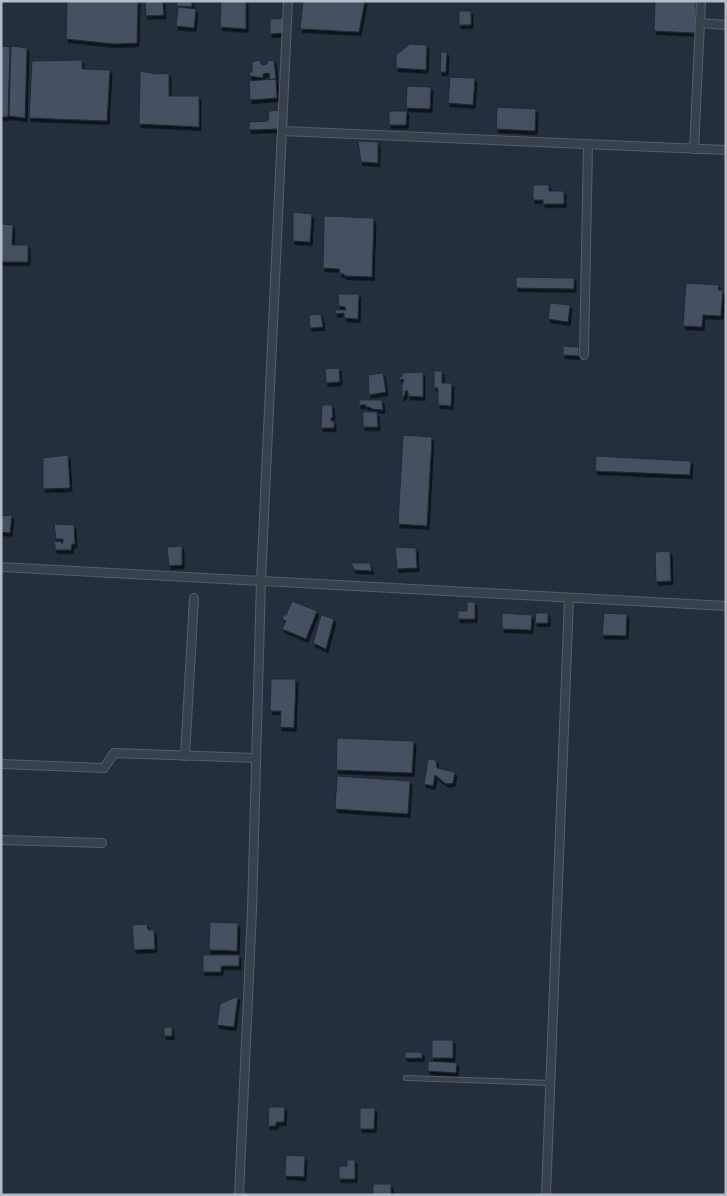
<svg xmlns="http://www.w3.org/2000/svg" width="727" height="1196" font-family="Lato,sans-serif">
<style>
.building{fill:#455162;stroke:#1f2835;filter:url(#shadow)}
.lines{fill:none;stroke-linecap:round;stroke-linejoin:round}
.service-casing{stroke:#565f6c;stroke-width:6}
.minor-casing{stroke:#565f6c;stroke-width:10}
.service{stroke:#38414e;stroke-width:4}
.minor{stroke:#38414e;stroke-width:8}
</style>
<defs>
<filter id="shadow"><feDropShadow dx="2" dy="3.5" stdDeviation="0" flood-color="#0009"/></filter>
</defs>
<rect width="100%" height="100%" fill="#242f3e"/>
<g class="building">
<polygon points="67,1 138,1 137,43 114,44 66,39"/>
<polygon points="145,1 163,1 164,15 146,16"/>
<polygon points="177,1 192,1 192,7 176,6"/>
<polygon points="221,1 246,1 246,29 220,27"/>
<polygon points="303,1 365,1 359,32 300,29"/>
<polygon points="655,1 696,1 695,33 654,31"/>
<polygon points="178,7 196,9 194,28 176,26"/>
<rect x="459" y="11" width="12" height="14"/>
<polygon points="284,18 284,33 270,34 270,19"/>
<polygon points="410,44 427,45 426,70 396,68 396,55"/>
<polygon points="1,46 10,47 8,117 1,117"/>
<polygon points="11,46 27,48 25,118 9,116"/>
<polygon points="441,52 447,52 446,72 440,72"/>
<polygon points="82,60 82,69 110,70 107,121 29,118 32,61"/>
<polygon points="259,60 262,65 267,64 267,61 274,60 276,78 270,80 269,73 263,74 263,78 250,76 249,72 252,72 252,62"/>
<polygon points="140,71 156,74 169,73 169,96 199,96 199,127 139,124"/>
<polygon points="450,77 475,78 473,105 448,103"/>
<polygon points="276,79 277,98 250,100 249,81"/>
<polygon points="407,86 431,87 430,109 406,108"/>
<polygon points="497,107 536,109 535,131 496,129"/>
<polygon points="279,110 280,129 249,130 249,122 268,121 269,111"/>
<polygon points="389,111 407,111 406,125 389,125"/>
<polygon points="358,141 378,142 378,163 361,162"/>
<polygon points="533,185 549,185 549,191 564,191 564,204 543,204 543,200 533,200"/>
<polygon points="293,212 312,214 310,242 293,241"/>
<polygon points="324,216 374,218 372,277 345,276 344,274 340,274 339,269 323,268"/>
<polygon points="1,224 13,225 12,245 28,245 28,262 1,262"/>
<polygon points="516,277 574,278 574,289 516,288"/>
<polygon points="686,283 719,285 718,290 723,290 721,316 703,315 702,327 683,326"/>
<polygon points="338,294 359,294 358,319 344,318 344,313 336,314 335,310 346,310 345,307 339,306"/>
<polygon points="550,303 570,305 568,322 548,319"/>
<polygon points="321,314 323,327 310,328 309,315"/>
<polygon points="563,346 579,347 579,356 563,355"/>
<polygon points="339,368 340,382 326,383 325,369"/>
<polygon points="434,371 442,371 442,383 452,383 451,406 438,405 438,388 434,388"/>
<polygon points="423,372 423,397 408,396 408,391 405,391 405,395 402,398 402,382 404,382 403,379 400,380 399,377 402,376 402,373"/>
<polygon points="383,373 386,392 369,395 368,375"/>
<polygon points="359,400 382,400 383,410 372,409 370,407 366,407 366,405 359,405"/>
<polygon points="322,405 332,405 333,417 331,418 331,421 334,421 334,428 321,428"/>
<polygon points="363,412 377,412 378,427 363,427"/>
<polygon points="403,435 432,437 427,526 398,524"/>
<polygon points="68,455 70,488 43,489 43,458"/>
<polygon points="596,456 691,461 690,475 595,471"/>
<polygon points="12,515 10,533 1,532 1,516"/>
<polygon points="54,524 74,525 75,544 72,544 71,550 55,550 55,545 53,542 61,541 61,543 63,543 63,539 56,539"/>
<polygon points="182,546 182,565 169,566 167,547"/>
<polygon points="395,547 416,548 417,568 397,569"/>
<polygon points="670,551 671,581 656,582 655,552"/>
<polygon points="351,563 370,563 372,571 354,570"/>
<polygon points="292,601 317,611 306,639 282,629 286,621 282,619 284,614 286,615"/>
<polygon points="467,602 475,602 475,619 458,619 458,611 467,611"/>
<polygon points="502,613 532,615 531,630 502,629"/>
<polygon points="536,613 548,613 548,623 535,623"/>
<polygon points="604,613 627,614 626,636 602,635"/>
<polygon points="321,615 334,619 326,649 313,643"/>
<polygon points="271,679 296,679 294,728 280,727 281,711 270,711"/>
<polygon points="337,738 414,741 412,773 336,770"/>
<polygon points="428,759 436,760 437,768 455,772 453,783 446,784 435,775 433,786 424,784"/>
<polygon points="337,776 410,781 408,814 335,809"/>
<polygon points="210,922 238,923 237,951 209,950"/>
<polygon points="147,924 148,930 154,930 155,949 134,950 132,925"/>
<polygon points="203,955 239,955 239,966 221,966 221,972 203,972"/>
<polygon points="238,996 234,1027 217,1025 220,1004"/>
<rect x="164" y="1027" width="8" height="9"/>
<rect x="432" y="1040" width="21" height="18"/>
<rect x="405" y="1052" width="17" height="6"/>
<polygon points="428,1061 457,1063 456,1073 428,1071"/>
<polygon points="269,1107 285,1107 284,1122 276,1122 276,1126 268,1126"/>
<polygon points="360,1108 375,1108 374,1129 360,1129"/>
<polygon points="286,1155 305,1156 304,1177 285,1176"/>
<polygon points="347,1160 355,1160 355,1179 339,1179 339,1166 347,1166"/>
<rect x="373" y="1184" width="18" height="11"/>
</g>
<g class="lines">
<g class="service-casing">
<polyline id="service" points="406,1078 550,1083"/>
</g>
<g class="minor-casing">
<g id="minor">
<polyline points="700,23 726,25"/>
<polyline points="283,131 726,150"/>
<polyline points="694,149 701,1"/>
<polyline points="584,355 588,145"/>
<polyline points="1,567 726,606"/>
<polyline points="185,756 194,598"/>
<polyline points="1,764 104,768 114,753 256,758"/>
<polyline points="1,840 102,843"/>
<polyline points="239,1195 252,911 261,581 288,1"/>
<polyline points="546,1195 569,598"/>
</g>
</g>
<use href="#service" class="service"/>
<use href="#minor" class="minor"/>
</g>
<rect width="727" height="1196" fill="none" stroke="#b4bcc9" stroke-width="5"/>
</svg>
